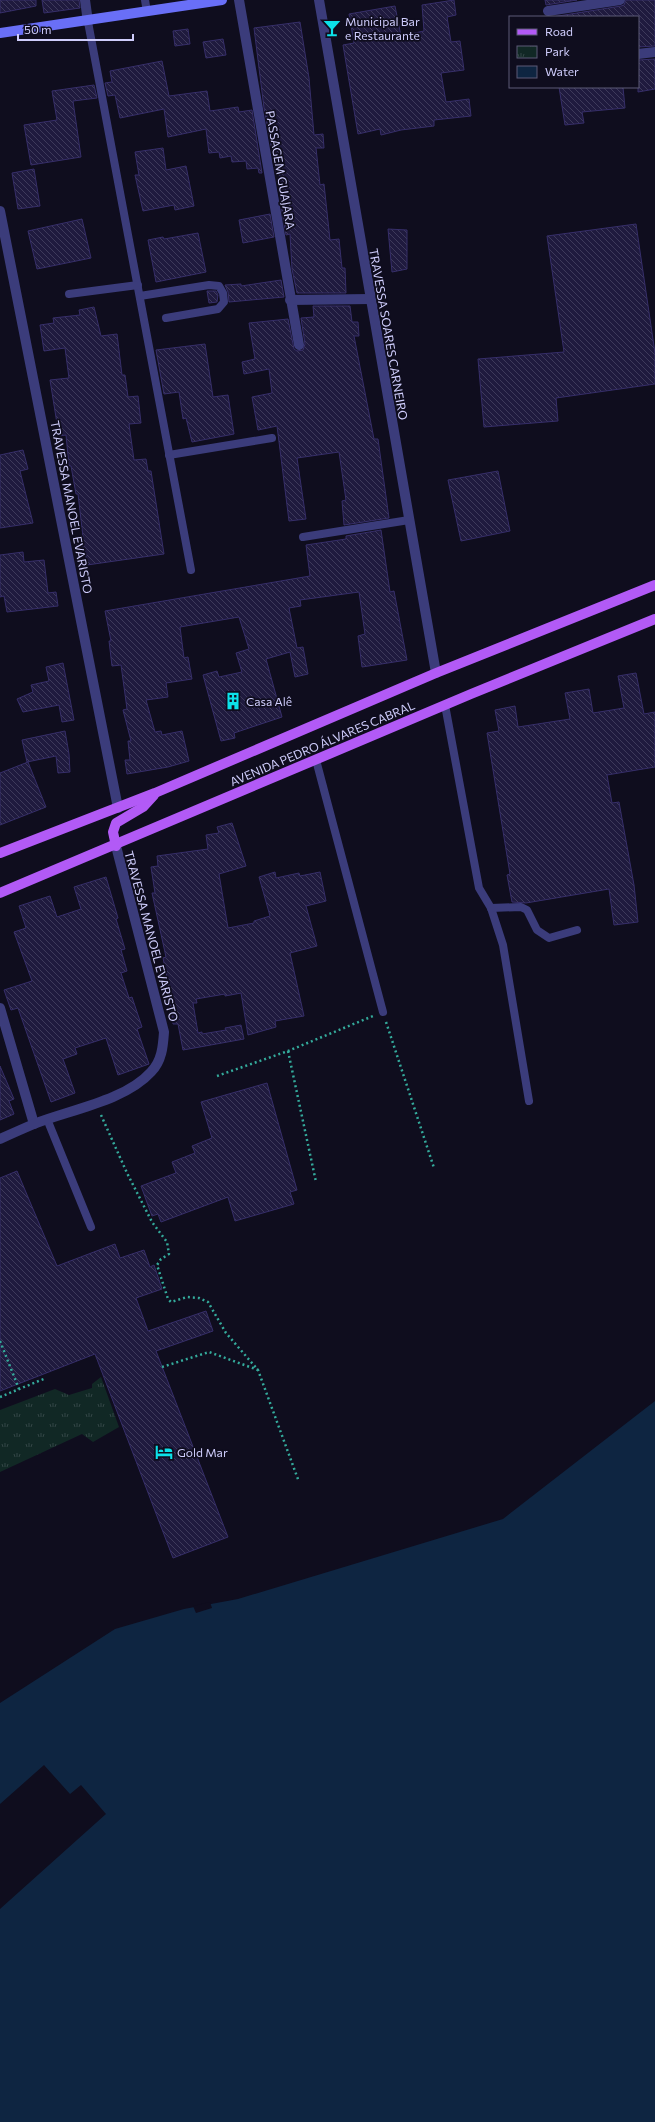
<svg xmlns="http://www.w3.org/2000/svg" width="655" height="2122" font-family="Commissioner,sans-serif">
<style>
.park{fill:url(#park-tufts)}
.water{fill:#0e2541}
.pier{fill:#0f0d1e}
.building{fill:url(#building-back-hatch);stroke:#362e69}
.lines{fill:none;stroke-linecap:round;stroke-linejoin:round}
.path{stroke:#34aa9b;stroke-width:2.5;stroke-dasharray:2 3;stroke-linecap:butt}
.lane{stroke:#3b3c7b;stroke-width:8}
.street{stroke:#3b3c7b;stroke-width:10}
.secondary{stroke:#696ff7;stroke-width:10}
.primary{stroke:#b25af6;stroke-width:10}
.labels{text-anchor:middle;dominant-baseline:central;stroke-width:3.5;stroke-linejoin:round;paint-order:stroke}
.poi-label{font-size:12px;fill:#cfcdfc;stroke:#0f0d1e;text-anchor:start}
.street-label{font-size:12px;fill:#cfcdfc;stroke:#0f0d1e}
</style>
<defs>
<pattern id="park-tufts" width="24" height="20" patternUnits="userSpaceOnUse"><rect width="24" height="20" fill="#112825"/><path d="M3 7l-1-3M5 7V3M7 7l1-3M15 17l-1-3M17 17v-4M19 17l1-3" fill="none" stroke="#334646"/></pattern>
<pattern id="building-back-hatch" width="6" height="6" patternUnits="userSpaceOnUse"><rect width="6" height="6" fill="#1f1a3e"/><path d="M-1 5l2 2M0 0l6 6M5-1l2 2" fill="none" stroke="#3e3a5b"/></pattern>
</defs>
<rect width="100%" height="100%" fill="#0f0d1e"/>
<polygon class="park" points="101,1377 119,1427 93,1442 82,1434 0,1472 0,1410 55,1389 69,1395 92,1388 92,1384"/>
<polygon class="water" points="655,1401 655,2122 0,2122 0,1703 115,1629 184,1609 238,1599 503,1519"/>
<g class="pier">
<polygon points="210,1602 212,1608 196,1613 193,1606"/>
<polygon points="44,1765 70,1794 81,1785 106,1814 0,1909 0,1804"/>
</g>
<g class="building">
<polygon points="0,0 36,0 36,6 0,13"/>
<polygon points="42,0 79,0 80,8 44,13"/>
<polygon points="454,0 456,15 447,17 451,42 460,41 464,70 441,73 446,102 469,99 471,116 434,120 434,126 401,130 381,135 380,129 358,134 343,45 354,43 349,14 395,6 401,36 424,31 422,5"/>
<polygon points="545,0 577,0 546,5"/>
<polygon points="626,0 655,0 655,46 638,47 638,17 552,17 621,6 624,5"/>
<polygon points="300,22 309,78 314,135 323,134 324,148 316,148 320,185 324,184 330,240 339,239 342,268 345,268 346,293 297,293 292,269 290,234 286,235 282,212 279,172 276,172 264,108 254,28"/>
<polygon points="188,29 190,44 175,46 173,31"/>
<polygon points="223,39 226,55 206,58 203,42"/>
<polygon points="655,59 655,89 638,92 638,60"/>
<polygon points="162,61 169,96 207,91 210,111 238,107 239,112 252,110 262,173 259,173 258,168 247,169 246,161 232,162 231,156 220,158 219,152 209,153 206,129 168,137 164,109 120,118 115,95 108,96 105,83 112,82 110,71"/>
<polygon points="94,85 97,98 73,101 81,157 31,165 24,125 57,120 52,91"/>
<polygon points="559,87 623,87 625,108 582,112 584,123 565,125"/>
<polygon points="163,148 166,170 186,166 194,206 175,210 174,205 143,211 135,175 139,175 135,152"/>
<polygon points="34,169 40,206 18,209 12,173"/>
<polygon points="270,214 274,237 243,243 239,220"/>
<polygon points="82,219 91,258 37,269 28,231"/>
<polygon points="636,224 655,353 655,384 556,398 558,421 484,427 478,359 564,352 547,236"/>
<polygon points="388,229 407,230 407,269 392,272"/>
<polygon points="198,233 206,272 156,282 148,240 163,237 164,239"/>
<polygon points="281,280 284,297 229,302 228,292 225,285 241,284 241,286"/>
<polygon points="207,291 216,291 218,295 217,302 209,303"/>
<polygon points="313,306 350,306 352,322 358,322 359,336 354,336 374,439 378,439 389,518 344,525 342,501 346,500 339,452 297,458 306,519 289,521 277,426 258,430 252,397 272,393 269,369 244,374 242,362 255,359 249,323 288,319 294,349 297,351 303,350 305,344 301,318 314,317"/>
<polygon points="94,307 101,336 117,334 122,375 125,375 128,397 138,396 141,423 129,424 134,460 146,459 148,471 151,471 164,554 87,565 85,549 76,550 75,537 83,537 78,494 76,494 71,466 69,466 66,435 59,436 50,380 69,378 65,348 44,351 40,325 54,323 53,318 80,315 79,310"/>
<polygon points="205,344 213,397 228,395 234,434 192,442 186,418 183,419 179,392 164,394 156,350"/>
<polygon points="23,450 28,469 20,471 33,523 0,528 0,455"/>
<polygon points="498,471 510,531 461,541 448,480"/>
<polygon points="381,530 390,592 394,591 407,660 362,667 358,636 365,634 359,592 300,600 301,606 289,608 297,648 303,647 308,674 295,677 290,652 266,659 282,717 234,733 235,738 221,741 203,675 217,671 219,677 242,672 236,653 249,649 239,617 180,627 184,658 188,657 192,679 166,683 168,697 146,700 155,732 161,731 162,735 182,731 189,761 168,767 127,774 125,760 130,760 128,741 131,741 123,710 127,709 121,665 112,666 109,641 111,641 105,611 310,576 306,545 346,539 346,536"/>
<polygon points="23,552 24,562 44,560 48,593 56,592 58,606 7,612 4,596 0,597 0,555"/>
<polygon points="63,663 74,720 62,722 59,705 23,712 17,699 33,692 31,685 49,681 46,667"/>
<polygon points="636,673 644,714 655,712 655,767 607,775 612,803 619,802 634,885 638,922 614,925 609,889 526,903 512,902 507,875 510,874 487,733 499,731 495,710 515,706 518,727 570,719 565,693 589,689 593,713 624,708 618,676"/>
<polygon points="65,731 69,754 70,772 58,773 56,756 27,762 22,740"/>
<polygon points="28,762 46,807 0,825 0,773"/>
<polygon points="232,823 246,866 219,874 228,928 254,923 254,921 270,916 259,877 275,872 276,878 299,873 300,876 320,872 326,901 306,906 317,946 290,953 304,1016 275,1021 276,1027 248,1035 241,993 225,996 225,994 196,999 197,1003 193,1003 198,1033 202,1032 202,1034 226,1030 225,1028 241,1025 244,1039 183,1050 178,1024 173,1024 168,982 163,958 166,957 152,893 155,893 151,867 158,866 157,856 208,849 206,835 219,833 217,827"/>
<polygon points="106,877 118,918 116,919 125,949 121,950 127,971 121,973 129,998 132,997 142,1027 137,1029 149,1064 118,1075 106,1038 75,1048 77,1054 63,1059 75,1093 51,1102 18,1008 11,1010 4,990 32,981 14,932 26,928 19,906 50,896 57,917 81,909 74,887"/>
<polygon points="0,1066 14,1099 9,1101 14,1114 0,1120"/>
<polygon points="267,1083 297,1190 290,1192 294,1204 235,1221 228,1197 161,1222 158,1214 152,1216 141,1186 176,1173 172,1162 195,1153 192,1146 212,1138 201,1102"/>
<polygon points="17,1171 57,1266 115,1244 120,1258 144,1250 150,1267 154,1265 162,1289 136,1298 148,1331 206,1311 213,1331 156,1351 228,1537 173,1558 95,1354 0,1391 0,1178"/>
</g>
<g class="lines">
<g class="path">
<polyline points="386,1022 434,1168"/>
<polyline points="288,1051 316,1182"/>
<polyline points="217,1076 288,1051 373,1016"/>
<polyline points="101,1115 127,1173 152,1222 167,1242 169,1254 161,1259 157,1265 168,1299 171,1302 187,1297 199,1298 208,1302 226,1333 258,1370 299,1482"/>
<polyline points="0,1341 19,1389"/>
<polyline points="162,1367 209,1352 258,1370"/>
<polyline points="0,1397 46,1378"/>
</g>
<g class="lane">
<polyline points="145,0 147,12"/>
<polyline points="88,22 191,570"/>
<polyline points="69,294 138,285"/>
<polyline points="140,296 209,285 219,286 223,293 224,302 218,309 166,318"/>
<polyline points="169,455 272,438"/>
<polyline points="303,537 409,520"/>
<polyline points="445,705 479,888 491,908 503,945 529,1101"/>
<polyline points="316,760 383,1012"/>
<polyline points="491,908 521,907 527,910 537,930 549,938 577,930"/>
<polyline points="47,1119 91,1227"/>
</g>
<g class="street">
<polyline points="85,0 88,22"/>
<polyline points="239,0 299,345"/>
<polyline points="319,0 436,673"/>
<polyline points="548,11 620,0"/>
<polyline points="638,54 655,52"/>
<polyline points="0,211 118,808"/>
<polyline points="290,300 370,299"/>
<polyline points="0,1008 34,1124"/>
<path d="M0 1139C11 1134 22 1129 34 1124 69 1110 125 1101 151 1072 162 1061 163 1046 164 1032L116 846"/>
</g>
<polyline class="secondary" points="0,33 222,0"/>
<g class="primary">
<polyline points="116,846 113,832 116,823 143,807 154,795"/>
<polyline points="0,853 155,793 436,673 655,585"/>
<polyline points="0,893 471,694 655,619"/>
</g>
</g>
<defs>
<g id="bar-bare" transform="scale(1.38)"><path d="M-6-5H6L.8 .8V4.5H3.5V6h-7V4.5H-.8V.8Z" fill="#0ce1e9" stroke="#0f0d1e" stroke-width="2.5" paint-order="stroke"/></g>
<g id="building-bare" transform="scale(1.38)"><path d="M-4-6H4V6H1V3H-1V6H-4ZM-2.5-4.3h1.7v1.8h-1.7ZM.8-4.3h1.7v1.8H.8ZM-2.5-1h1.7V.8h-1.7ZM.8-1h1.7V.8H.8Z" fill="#0ce1e9" stroke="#0f0d1e" stroke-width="2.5" paint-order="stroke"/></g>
<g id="hotel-bare" transform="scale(1.38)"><path d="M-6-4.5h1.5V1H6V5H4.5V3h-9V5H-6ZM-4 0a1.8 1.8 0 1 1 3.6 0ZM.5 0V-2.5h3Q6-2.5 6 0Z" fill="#0ce1e9" stroke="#0f0d1e" stroke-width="2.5" paint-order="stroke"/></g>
</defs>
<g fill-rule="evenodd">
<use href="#bar-bare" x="332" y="28"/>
<use href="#building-bare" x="233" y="701"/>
<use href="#hotel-bare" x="164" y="1452"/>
</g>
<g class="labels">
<g class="poi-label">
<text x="345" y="21">Municipal Bar<tspan x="345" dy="14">e Restaurante</tspan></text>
<text x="246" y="701">Casa Alê</text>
<text x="177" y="1452">Gold Mar</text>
</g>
<g class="street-label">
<text transform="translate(281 170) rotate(80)">PASSAGEM GUAJARA</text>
<text transform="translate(389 334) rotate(80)">TRAVESSA SOARES CARNEIRO</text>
<text transform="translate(72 507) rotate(79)">TRAVESSA MANOEL EVARISTO</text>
<text transform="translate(322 743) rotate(-23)">AVENIDA PEDRO ÁLVARES CABRAL</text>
<text transform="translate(152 936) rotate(75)">TRAVESSA MANOEL EVARISTO</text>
</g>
</g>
<rect x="509" y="16" width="130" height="72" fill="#0f0d1e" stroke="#5c5a77"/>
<rect x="517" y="29" width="20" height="6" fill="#b25af6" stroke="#5c5a77"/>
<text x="545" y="36" font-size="12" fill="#cfcdfc">Road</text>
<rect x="517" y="46" width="20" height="12" fill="url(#park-tufts)" stroke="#5c5a77"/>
<text x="545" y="56" font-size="12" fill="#cfcdfc">Park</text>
<rect x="517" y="66" width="20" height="12" fill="#0e2541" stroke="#5c5a77"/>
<text x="545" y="76" font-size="12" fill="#cfcdfc">Water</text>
<path d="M18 34v6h115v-6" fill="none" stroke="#cfcdfc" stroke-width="2"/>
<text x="24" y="34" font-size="12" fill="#cfcdfc" stroke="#0f0d1e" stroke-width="3" paint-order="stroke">50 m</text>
</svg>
